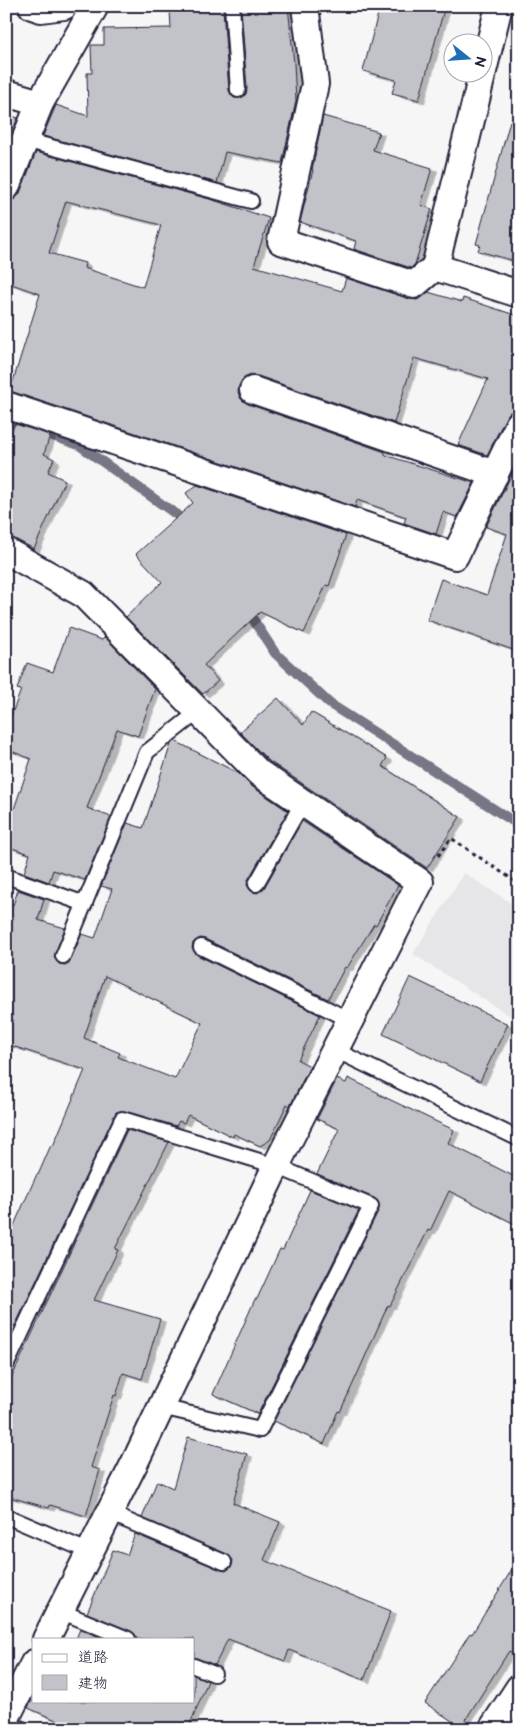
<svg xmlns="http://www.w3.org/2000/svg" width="525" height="1735" font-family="'Balsamiq Sans','Klee One',sans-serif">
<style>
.built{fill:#e6e6e9}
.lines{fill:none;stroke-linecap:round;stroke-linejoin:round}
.stream{stroke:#767685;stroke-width:10}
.building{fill:#c2c2c9;stroke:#22223b;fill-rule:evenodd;filter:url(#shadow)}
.lane-casing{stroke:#22223b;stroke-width:18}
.street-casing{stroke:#22223b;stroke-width:30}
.path{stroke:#22223b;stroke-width:3;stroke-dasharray:4 4;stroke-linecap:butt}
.lane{stroke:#fff;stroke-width:14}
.street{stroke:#fff;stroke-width:26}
</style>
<defs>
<filter id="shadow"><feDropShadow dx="5.5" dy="3" stdDeviation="0" flood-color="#0004"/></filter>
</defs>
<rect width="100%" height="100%" fill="#f6f6f7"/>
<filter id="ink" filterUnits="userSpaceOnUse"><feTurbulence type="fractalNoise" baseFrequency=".02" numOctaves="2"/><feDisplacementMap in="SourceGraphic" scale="10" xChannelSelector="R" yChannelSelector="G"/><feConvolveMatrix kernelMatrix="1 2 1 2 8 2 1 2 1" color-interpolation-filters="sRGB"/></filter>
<g filter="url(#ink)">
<polygon class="built" points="464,873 519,908 519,1022 413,954"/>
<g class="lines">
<g class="stream">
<polyline points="6,420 79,445 177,515 186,527"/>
<polyline points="245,607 275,653 330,704 519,825"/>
</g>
</g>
<g class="building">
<polygon points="252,6 288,6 294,63 296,101 282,163 225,152 217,183 43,136 56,105 88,116 87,73 92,73 91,45 104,45 104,29 171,28 170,10 222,7 223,9 229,91 234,98 242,97 246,94 247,89 241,7"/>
<polygon points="380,6 445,6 419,100 392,93 396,80 363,71"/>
<polygon points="6,114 18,118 6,146"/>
<polygon points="323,116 379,132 373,150 432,168 421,205 432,209 415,264 411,268 354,249 356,241 300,222 313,170 312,170"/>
<polygon points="510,121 519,122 519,262 478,251 480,245 476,244"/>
<path d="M36 152 213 200 269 218 254 266 342 291 346 278 410 299 417 300 428 292 462 302 463 298 518 316 519 314V409L511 411 506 417 487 455 458 445 488 379 414 358 394 423 258 376 251 375 244 378 239 386 238 392 241 399 248 404 385 452V455L474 483 457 517 443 512 436 534 404 523 406 517 357 500 355 507 10 391 40 294 6 282V202L15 199 20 193ZM66 201 161 225 143 287 84 268 85 263 49 253Z"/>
<polygon points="15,424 50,435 44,454 54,459 48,472 65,480 34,549 13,538 6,536 6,443"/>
<polygon points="519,459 519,652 427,620 441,579 487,595 507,534 486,527"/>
<polygon points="197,485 346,535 329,586 326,585 304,633 260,612 204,665 218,681 203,694 126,617 162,582 136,554 193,503 186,493"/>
<polygon points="69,628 102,640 105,637 155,689 138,736 117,729 87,808 111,817 85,880 53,870 49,882 24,873 30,854 6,846 6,807 14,809 31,759 6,749 6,729 21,690 17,689 27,663 53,672"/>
<polygon points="278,698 303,725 311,712 387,758 382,766 460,817 427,868 269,761 240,732"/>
<path d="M175 741 238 773 250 785 288 811 248 880 247 885 251 891 257 893 264 888 302 821 398 885 376 925 374 924 347 968 345 967 328 999 205 939 200 938 193 943 192 948 197 955 320 1015 298 1060 310 1066 290 1106 287 1104 270 1140 260 1146 234 1134 233 1137 188 1115 184 1123 179 1121 176 1126 125 1111 116 1112 15 1326 6 1323V1243L37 1174 38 1175 51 1145 53 1146 85 1070 6 1044V903L13 905 18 890 44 899 38 920 65 928 54 957 59 964 65 965 69 963 82 934 95 938 112 889 101 886 127 823 143 828 171 744ZM105 976 202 1023 175 1079 118 1057 120 1053 84 1038Z"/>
<polygon points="410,977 508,1024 480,1081 383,1034"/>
<polygon points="348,1078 379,1093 378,1094 454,1130 448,1143 519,1179 519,1226 449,1191 430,1231 428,1230 390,1306 388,1305 357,1375 340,1412 338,1411 324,1444 274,1421 379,1209 378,1201 374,1198 317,1174 339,1129 317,1119 337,1079 346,1083"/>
<polygon points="127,1130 169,1142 115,1249 118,1250 94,1300 160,1319 142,1379 123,1373 116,1396 114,1395 91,1467 100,1470 86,1516 50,1505 49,1508 6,1496 6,1390"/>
<polygon points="310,1190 359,1210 258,1414 213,1394 255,1299 257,1299 280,1249 283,1250"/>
<polygon points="188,1437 247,1454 233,1503 280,1522 264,1560 391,1611 364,1680 289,1650 285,1661 228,1639 215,1665 194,1657 194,1639 137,1639 135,1634 131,1631 87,1613 113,1550 127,1555 135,1534 221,1570 226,1571 232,1566 233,1560 227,1554 142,1518 157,1481 173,1488"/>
<polygon points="519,1558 519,1657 509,1651 461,1727 425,1703 470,1633 472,1634"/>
<polygon points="80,1629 104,1639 76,1639"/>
<polygon points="194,1675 208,1681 188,1729 77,1729 28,1708 31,1701 194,1701"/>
</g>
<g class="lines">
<g class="lane-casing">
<g id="lane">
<polyline points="232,6 238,90"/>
<polyline points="25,140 251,201"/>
<polyline points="6,876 85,904"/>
<polyline points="256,884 303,802"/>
<polyline points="201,947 350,1020"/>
<polyline points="63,956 147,752 199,711"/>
<polyline points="335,1050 519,1139"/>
<polyline points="6,1366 122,1119 276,1166 371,1206 260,1430 161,1407"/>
<polyline points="109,1513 224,1562"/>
<polyline points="6,1516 90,1552"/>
<polyline points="60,1611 128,1639"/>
<polyline points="194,1666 214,1674"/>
<polyline points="6,1723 22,1729"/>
</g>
</g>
<g class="street-casing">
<g id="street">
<polyline points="32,6 41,9 64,6"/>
<polyline points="305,6 315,84 281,241 414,285 435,267"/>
<polyline points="499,6 435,267 519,294"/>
<polyline points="6,93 40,103"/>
<polyline points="6,187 40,103 95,6"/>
<polyline points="253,390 495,474"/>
<polyline points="6,405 455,556 519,424"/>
<polyline points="6,551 83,594 259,773 420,882 276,1166 135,1462 46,1639"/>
<polyline points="6,1718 34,1663"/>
<polyline points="492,1729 519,1688"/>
</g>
</g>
<polyline class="path" points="438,856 451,838 519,884"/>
<use href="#lane" class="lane"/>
<use href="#street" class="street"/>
</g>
</g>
<rect width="525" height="1735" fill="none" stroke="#fff" stroke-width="25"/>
<rect x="12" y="12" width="500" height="1710" fill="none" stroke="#22223b" stroke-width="2" filter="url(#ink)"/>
<rect x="32" y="1638" width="162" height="65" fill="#ffffff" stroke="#a7a7b1"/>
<rect x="42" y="1654" width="25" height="8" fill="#ffffff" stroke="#a7a7b1"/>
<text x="78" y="1662" font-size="15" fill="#22223b">道路</text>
<rect x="42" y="1675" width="25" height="15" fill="#c2c2c9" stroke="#a7a7b1"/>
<text x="78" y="1688" font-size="15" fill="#22223b">建物</text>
<g transform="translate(468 58) rotate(107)"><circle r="24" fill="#ffffff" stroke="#a7a7b1"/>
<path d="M0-4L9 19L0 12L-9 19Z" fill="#1f6fb2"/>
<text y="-8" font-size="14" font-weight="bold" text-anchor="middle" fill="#22223b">N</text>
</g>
</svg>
